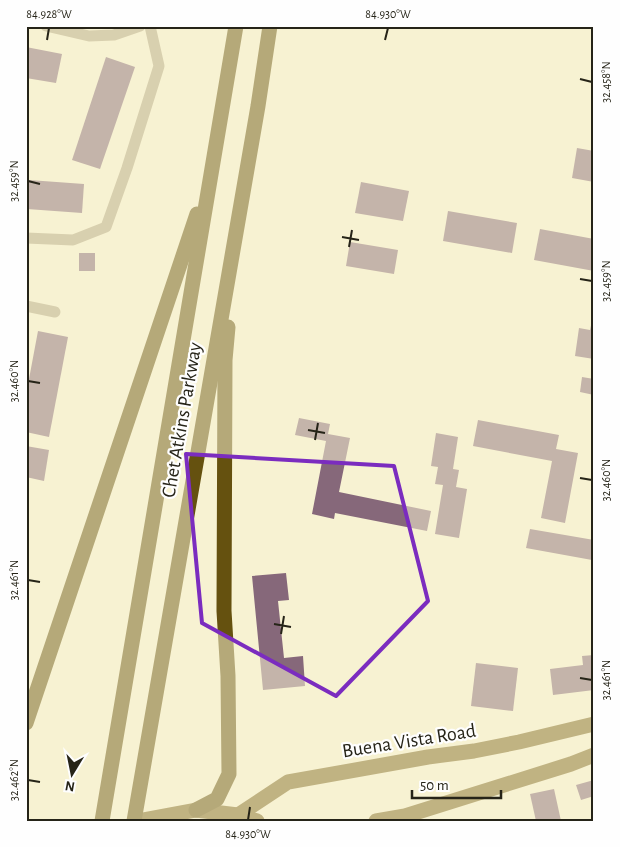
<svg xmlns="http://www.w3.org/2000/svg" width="620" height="847" font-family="'Alegreya Sans',sans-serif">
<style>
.building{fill:#86687a}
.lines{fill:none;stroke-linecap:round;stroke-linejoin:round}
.street{stroke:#b2a685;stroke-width:11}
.primary{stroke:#7d6623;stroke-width:15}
.highway{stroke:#65510f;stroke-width:15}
.marked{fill:none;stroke:#7b2cbf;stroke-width:4;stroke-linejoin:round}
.ticks{fill:none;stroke:#262418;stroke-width:2}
.labels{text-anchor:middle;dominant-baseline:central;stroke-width:4.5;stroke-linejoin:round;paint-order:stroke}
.street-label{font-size:20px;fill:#262418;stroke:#fefefe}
.neatline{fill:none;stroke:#262418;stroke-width:2}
.ticks-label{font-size:12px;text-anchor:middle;fill:#262418}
</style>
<rect width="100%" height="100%" fill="#f7f2d2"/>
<g class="building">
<polygon points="26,47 62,54 56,83 26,78"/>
<polygon points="106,57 135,67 100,169 72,160"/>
<polygon points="577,148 594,151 594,182 572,178"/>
<polygon points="29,180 84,184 82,213 27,209"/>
<polygon points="361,182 409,191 403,221 355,213"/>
<polygon points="448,211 517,223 512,253 443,241"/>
<polygon points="540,229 594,239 594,271 534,260"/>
<polygon points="350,242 398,250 394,274 346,266"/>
<rect x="79" y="253" width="16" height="18"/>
<polygon points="593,316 594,316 594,359 575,356 579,328 590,330"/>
<polygon points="38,331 68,337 49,437 26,432 26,395"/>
<polygon points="582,377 594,379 594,395 580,392"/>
<polygon points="299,418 330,424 328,434 350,438 339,492 431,511 427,531 335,513 334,519 312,514 326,441 295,435"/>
<polygon points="478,420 559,435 556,449 578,453 565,523 541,518 552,461 473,446"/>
<polygon points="436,433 458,437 453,469 459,470 456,487 467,489 459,538 435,534 443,485 435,484 438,467 431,466"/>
<polygon points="26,446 49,450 44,481 26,477"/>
<polygon points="530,529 594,540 594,552 592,560 526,548"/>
<polygon points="286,573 289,600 278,601 284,658 303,656 305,686 263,690 252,576"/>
<polygon points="594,655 594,690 553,695 550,669 583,665 582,656"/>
<polygon points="476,663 518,668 513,711 471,706"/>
<polygon points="594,780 594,796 581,800 576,785"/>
<polygon points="554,789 561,821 536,821 530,794"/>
</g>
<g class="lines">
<g class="street">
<polyline points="46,26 89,36 114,35 140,26"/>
<polyline points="26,238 73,240 106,227 127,168 159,66 150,26"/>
<polyline points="26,306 55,312"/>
</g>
<g class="primary">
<polyline points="137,821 196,810 238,815 257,821"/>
<polyline points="229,821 288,782 428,757 474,751 519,742 594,724"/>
<polyline points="376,821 405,816 571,764 594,755"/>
</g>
<g class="highway">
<polyline points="26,723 197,214"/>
<polyline points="196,810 217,799 229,774 228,676 224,611 225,360 228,327"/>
<polyline points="102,821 236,26"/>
<polyline points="134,821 258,106 270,26"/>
</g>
</g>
<path d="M0 0H620V847H0ZM186 454 394 466 428 601 336 696 202 623Z" fill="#f7f2d2" fill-opacity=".55" fill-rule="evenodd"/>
<path class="marked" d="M186 454 394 466 428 601 336 696 202 623Z"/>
<path class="ticks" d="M47 40 49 28M385 40 388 28M580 79 592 82M28 181 40 184M342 237 359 240M349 247 352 230M580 279 592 281M28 381 40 383M308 430 325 433M315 440 318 423M580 478 592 480M28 580 40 582M274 624 291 627M281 634 284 616M580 678 592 680M28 780 40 782M248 820 250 807"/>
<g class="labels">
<g class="street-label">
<text transform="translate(182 420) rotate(-80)">Chet Atkins Parkway</text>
<text transform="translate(409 741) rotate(-9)">Buena Vista Road</text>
</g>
</g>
<rect width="620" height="847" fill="none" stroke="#fefefe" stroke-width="55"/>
<g transform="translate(72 774) rotate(190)" stroke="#fefefe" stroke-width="4" paint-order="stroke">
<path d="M0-4L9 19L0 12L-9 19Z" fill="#262418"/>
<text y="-8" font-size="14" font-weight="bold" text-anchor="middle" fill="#262418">N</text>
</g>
<path d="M412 790v8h89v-8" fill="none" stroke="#262418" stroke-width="2.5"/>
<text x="420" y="790" font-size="15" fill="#262418" stroke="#fefefe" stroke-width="4" paint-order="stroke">50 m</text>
<rect x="28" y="28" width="564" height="792" class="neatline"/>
<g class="ticks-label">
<text x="49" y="18">84.928°W</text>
<text x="388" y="18">84.930°W</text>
<text transform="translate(606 82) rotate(-90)" y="4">32.458°N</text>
<text transform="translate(14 181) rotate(-90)" y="4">32.459°N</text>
<text transform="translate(606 281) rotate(-90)" y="4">32.459°N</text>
<text transform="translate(14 381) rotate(-90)" y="4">32.460°N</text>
<text transform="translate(606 480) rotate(-90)" y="4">32.460°N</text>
<text transform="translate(14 580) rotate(-90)" y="4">32.461°N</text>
<text transform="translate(606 680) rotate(-90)" y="4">32.461°N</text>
<text transform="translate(14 780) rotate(-90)" y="4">32.462°N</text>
<text x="248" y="838">84.930°W</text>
</g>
</svg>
